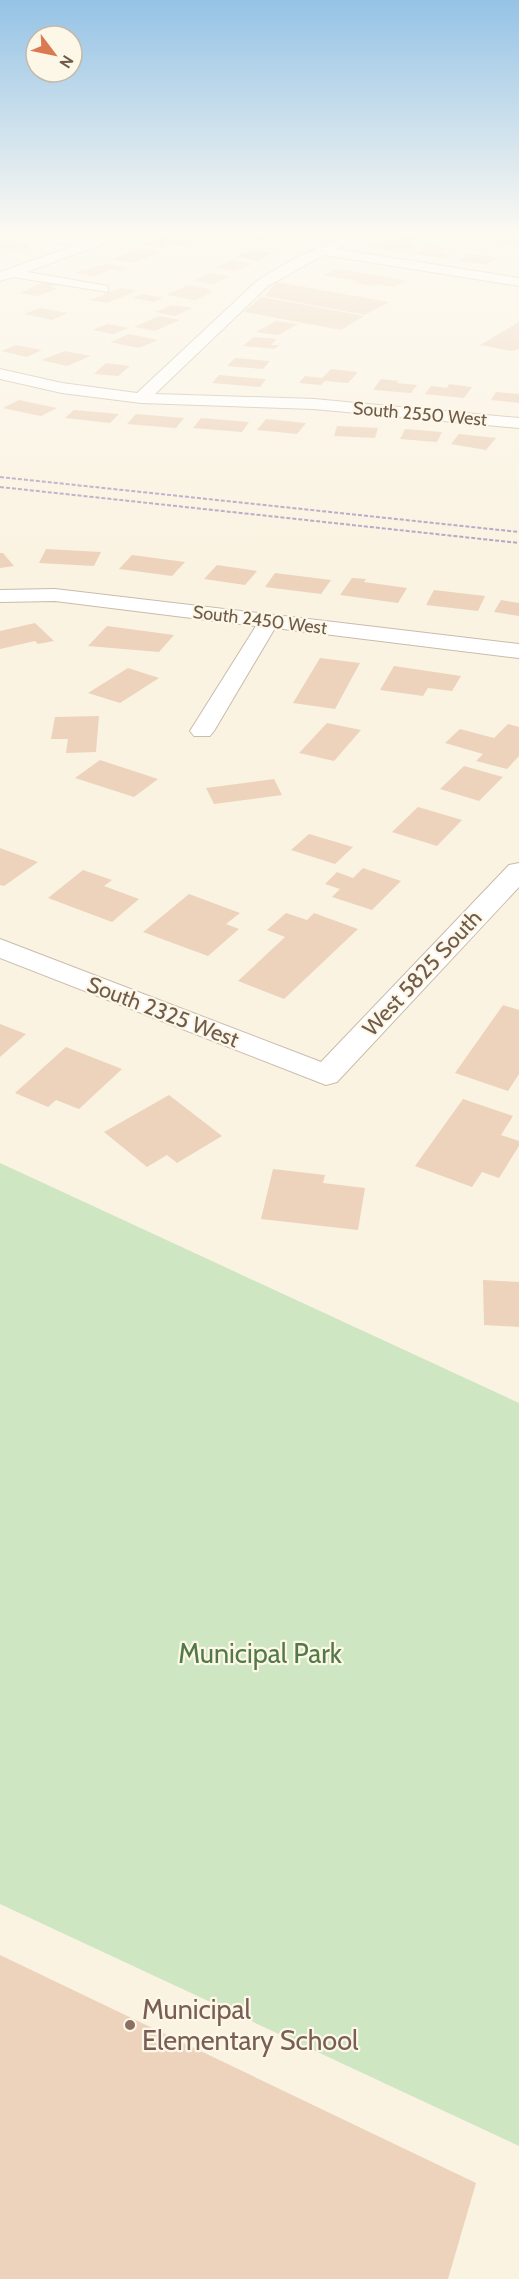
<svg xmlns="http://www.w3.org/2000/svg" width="519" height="2279" font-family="Cabin,sans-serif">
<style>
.green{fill:#cee6c2}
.building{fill:#edd3bc}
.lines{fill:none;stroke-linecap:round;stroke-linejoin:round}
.minor-casing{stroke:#cabbaa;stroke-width:2}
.minor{fill:#fff;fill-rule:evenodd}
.rail{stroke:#b6a2c2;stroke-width:2;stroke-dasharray:4 2;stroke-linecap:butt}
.education-dot{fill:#8d6e63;stroke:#fdf7e8;stroke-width:2}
.labels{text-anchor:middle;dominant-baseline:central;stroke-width:4.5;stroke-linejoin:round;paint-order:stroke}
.far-street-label{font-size:18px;fill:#705b4b;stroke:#fdf7e8}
.street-label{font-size:22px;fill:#705b4b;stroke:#fdf7e8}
.near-park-label{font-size:27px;fill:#527a47;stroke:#fdf7e8}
.near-education-label{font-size:27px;fill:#785e54;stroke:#fdf7e8;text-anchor:start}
</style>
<rect width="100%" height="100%" fill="#faf3e2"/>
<polygon class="green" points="0,1163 519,1403 519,2146 0,1904"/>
<g class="building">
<polygon points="254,235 277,235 262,241 246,238"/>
<polygon points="415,235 428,236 410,242 394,240"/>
<polygon points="473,235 486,235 496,236 488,240 468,237"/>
<polygon points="162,237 193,242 182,246 170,244 161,248 143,245"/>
<polygon points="507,238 519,240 519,246 498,243"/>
<polygon points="0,240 32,246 18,251 0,247"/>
<polygon points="399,242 418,245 403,252 366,247 373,244"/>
<polygon points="429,246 447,249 440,253 452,254 444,258 414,254"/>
<polygon points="138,248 161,252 132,263 112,260"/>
<polygon points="253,250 273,253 257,261 236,257"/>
<polygon points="467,255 480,255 499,258 486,265 457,260"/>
<polygon points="232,260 252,264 235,271 215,268"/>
<polygon points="107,264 129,268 121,271 112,269 95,276 73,273"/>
<polygon points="338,269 407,281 394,287 377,284 371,286 354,283 359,281 323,275"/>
<polygon points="209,273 230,276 214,284 193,281"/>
<polygon points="46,281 60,283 51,287 58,289 37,296 20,293"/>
<polygon points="276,282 338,293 389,302 365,315 265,296"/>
<polygon points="188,285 211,289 207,291 213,292 195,300 166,295"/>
<polygon points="120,288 137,291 107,303 90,300"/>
<polygon points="142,294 163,298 154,302 133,298"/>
<polygon points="261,297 322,308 364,316 341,330 244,312"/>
<polygon points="172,305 192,308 175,316 155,312"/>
<polygon points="40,308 68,313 52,320 24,314"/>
<polygon points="159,316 180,320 155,331 134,327"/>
<polygon points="276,321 298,324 278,335 256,332"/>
<polygon points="519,322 519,349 512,351 480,345"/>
<polygon points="108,324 129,328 113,334 92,330"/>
<polygon points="129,334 158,340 139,348 110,342"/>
<polygon points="253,337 277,339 271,345 279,345 275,349 243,346"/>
<polygon points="16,345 42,350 27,357 1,351"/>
<polygon points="65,351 91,356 67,366 41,360"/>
<polygon points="235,358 270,361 263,369 227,366"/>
<polygon points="106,363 130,366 118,376 94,374"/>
<polygon points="331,369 358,372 348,383 325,381 321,385 299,383 305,376 322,378"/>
<polygon points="219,375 266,379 260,387 212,383"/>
<polygon points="381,379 399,381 397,383 417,385 411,393 373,390"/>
<polygon points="449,384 472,387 464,398 425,394 431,386 447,388"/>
<polygon points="496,392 519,394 519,403 491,400"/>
<polygon points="19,400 57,408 41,416 3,408"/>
<polygon points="74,410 119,414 110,423 65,418"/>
<polygon points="136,414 184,418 176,428 127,424"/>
<polygon points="201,418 249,422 242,432 193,428"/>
<polygon points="266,419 306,423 297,434 257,430"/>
<polygon points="337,426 378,428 375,438 334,436"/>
<polygon points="405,429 442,432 437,442 400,439"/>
<polygon points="459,434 496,438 486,450 451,444"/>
<polygon points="46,549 101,552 94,566 39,563"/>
<polygon points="0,553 3,553 14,566 0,568"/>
<polygon points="132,555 185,562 172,576 119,569"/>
<polygon points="217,565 257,571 245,585 204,579"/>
<polygon points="275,573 331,580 321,594 265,587"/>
<polygon points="352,578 366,579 364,582 407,588 398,603 340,595"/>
<polygon points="434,590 485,596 478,611 426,605"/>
<polygon points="501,600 519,603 519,616 494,612"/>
<polygon points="35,623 54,641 38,644 35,641 0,649 0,631"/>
<polygon points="107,626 174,635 159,652 88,646"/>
<polygon points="320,658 360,663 335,709 293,703"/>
<polygon points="394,666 461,676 452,691 428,688 423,696 380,690"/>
<polygon points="128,668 159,678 120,703 88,693"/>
<polygon points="99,716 96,752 66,753 68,739 51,739 55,717"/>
<polygon points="327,723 361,730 334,761 299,753"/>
<polygon points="508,724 519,727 519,756 507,769 476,761 483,754 445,743 460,729 494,738"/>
<polygon points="100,760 158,779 134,797 75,778"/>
<polygon points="464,766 503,777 479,801 440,789"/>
<polygon points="274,779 282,795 214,804 206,788"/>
<polygon points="418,807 462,820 437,846 392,832"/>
<polygon points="309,834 353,847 335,864 291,850"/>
<polygon points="0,848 38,862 4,886 0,885"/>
<polygon points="363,868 401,881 372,910 332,897 340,889 325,884 337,872 353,878"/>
<polygon points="83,870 112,880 104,886 139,899 112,922 48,898"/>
<polygon points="189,894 240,913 226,924 239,929 208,956 143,932"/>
<polygon points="286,913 307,920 314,913 358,929 284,999 238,981 285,937 267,930"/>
<polygon points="503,1005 519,1010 519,1074 508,1091 455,1073"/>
<polygon points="0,1024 26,1034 0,1057"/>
<polygon points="66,1047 122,1069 79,1109 56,1100 48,1107 15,1093"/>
<polygon points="169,1095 222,1136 177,1163 167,1155 147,1167 104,1132"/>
<polygon points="463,1099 513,1116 501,1135 519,1141 519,1146 499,1178 482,1172 472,1187 415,1166"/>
<polygon points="273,1169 325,1175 323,1183 365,1188 358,1230 261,1219"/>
<polygon points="483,1280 519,1282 519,1327 484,1325"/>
<polygon points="0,1955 476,2183 448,2279 0,2279"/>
</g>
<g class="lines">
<g class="minor-casing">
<g id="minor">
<path d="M31 235C50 234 69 238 88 239 98 240 110 235 121 235L119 238 27 272 108 286V292L13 277 0 281V272L76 245 37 239Z"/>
<polygon points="349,235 365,235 337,249 519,278 519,286 324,255 268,286 155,394 314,399 519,418 519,428 314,409 141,403 62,393 0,379 0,369 62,383 137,393 258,280 293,259"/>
<polygon points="55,589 519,644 519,658 275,628 214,731 210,736 194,736 190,731 256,626 55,601 0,602 0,590"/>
<polygon points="519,863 519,887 337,1082 326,1085 0,958 0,939 321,1062 509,865"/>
</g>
</g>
<use href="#minor" class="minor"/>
<g class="rail">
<polyline points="0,477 519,532"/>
<polyline points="0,487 519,543"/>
</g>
</g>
<linearGradient id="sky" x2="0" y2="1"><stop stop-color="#95c3e6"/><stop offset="0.42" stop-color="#fdfaf2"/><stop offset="1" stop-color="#fdfaf2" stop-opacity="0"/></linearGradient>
<rect width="519" height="554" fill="url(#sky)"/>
<circle class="education-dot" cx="130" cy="2025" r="6"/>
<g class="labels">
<g class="far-street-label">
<text transform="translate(420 414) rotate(5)">South 2550 West</text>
<text transform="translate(260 620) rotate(7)">South 2450 West</text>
</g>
<g class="street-label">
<text transform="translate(422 973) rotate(-47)">West 5825 South</text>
<text transform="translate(163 1012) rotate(21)">South 2325 West</text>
</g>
<g class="near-park-label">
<text x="260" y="1653">Municipal Park</text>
</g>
<g class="near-education-label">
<text x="142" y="2009">Municipal<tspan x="142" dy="31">Elementary School</tspan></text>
</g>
</g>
<g transform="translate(54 54) rotate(122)"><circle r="28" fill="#fdf7e8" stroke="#c5b9a9" stroke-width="1.5"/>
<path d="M0-4.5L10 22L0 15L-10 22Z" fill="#db7a50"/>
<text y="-9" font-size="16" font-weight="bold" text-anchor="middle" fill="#705b4b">N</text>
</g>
</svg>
